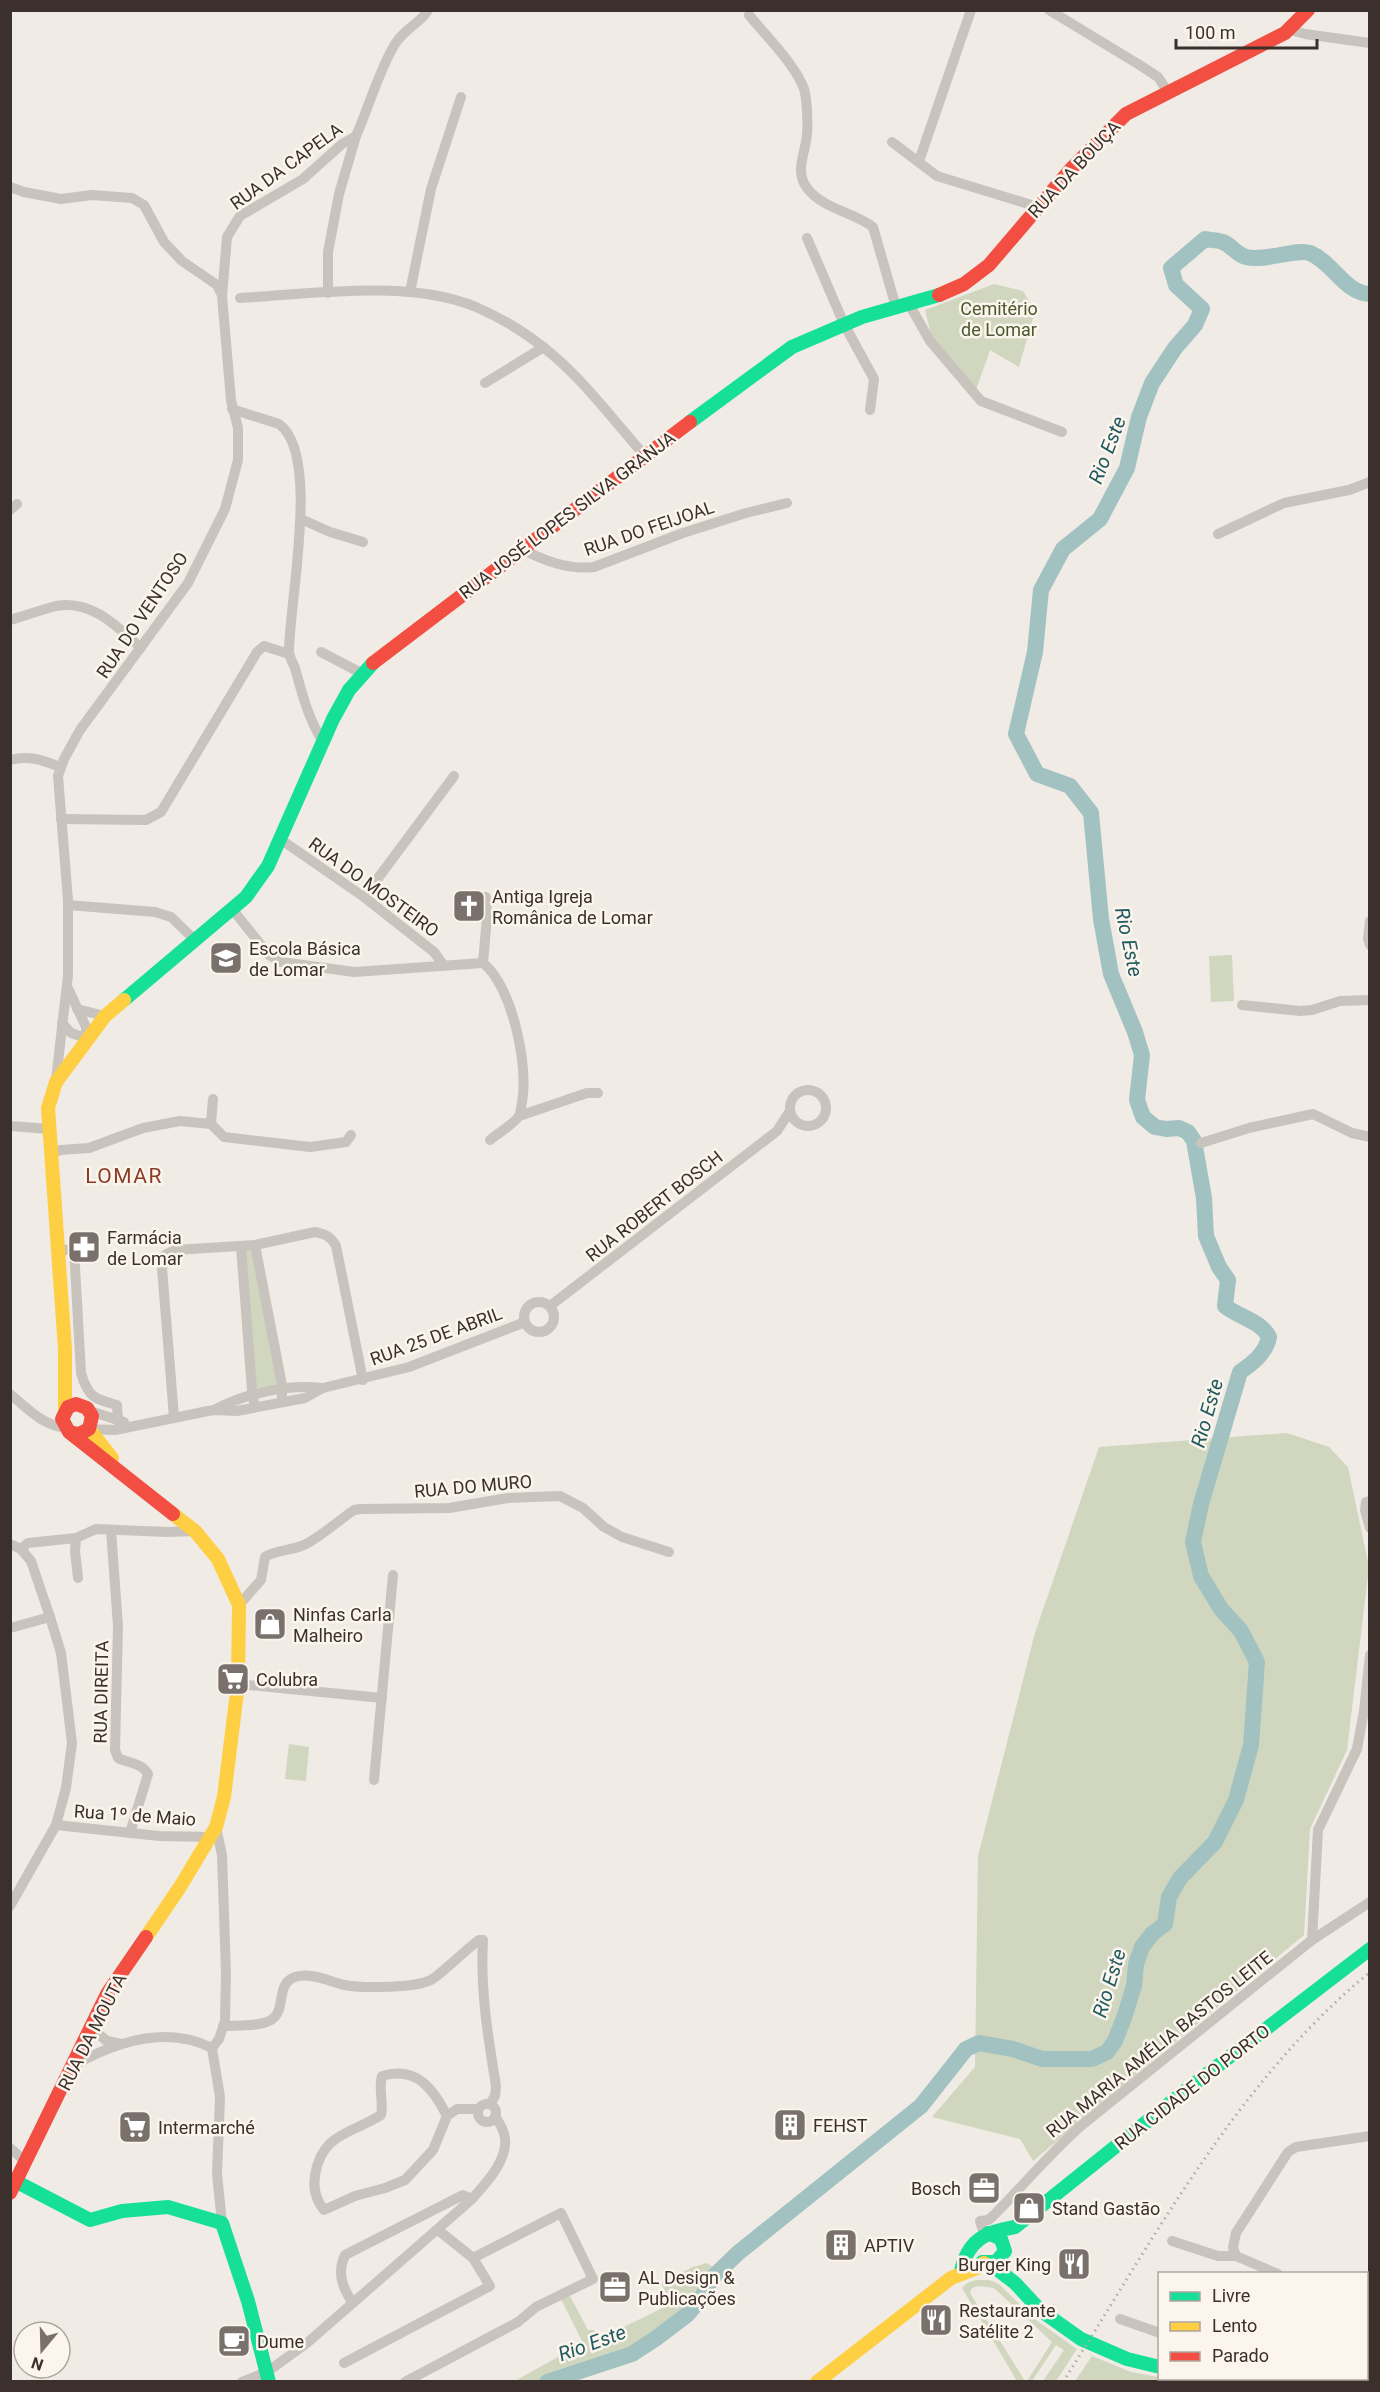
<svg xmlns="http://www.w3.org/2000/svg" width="1380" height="2392" font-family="Roboto,sans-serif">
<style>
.green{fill:#d1d6bf}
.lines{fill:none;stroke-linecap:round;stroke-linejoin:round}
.river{stroke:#a1c2c1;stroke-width:16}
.street{stroke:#c9c3be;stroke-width:10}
.fast{stroke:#16e098;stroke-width:14}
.slow{stroke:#ffcf43;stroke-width:14}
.jam{stroke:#f24e42;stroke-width:14}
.rail{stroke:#b1aca8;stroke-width:3;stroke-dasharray:1.5 4.5;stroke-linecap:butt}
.labels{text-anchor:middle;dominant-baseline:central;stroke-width:5;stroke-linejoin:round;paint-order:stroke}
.street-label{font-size:18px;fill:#3b302b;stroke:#fbf5ee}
.park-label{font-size:18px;fill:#4a5a2e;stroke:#fbf5ee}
.poi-label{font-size:18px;fill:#3b302b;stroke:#fbf5ee;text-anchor:start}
.water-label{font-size:20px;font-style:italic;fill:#1f5a5e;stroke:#fbf5ee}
.quarter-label{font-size:21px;letter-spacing:1.5px;fill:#8c3b22;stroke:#fbf5ee}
</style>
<rect width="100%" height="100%" fill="#f0ebe5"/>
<g class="green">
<polygon points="994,284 1023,291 1035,311 1019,367 990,350 976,390 933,342 925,310"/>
<polygon points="1232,955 1234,1001 1211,1002 1209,956"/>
<polygon points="253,1248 277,1384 256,1388 244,1250"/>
<polygon points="1287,1433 1329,1447 1348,1467 1369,1567 1347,1750 1310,1829 1304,1935 1033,2161 1020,2139 932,2117 975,2067 978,1856 1035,1633 1099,1447"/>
<polygon points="289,1744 309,1747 306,1781 285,1779"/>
<polygon points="707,2263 714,2268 704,2277 697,2296 685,2312 659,2332 626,2352 535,2381 513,2382 583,2343 561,2299 570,2296 588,2330 594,2330 599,2339 671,2304 661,2283 693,2267"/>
<polygon points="976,2280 989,2280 999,2284 1036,2320 1077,2349 1056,2381 1043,2381 1064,2350 1056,2345 1032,2381 1027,2381 1052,2342 994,2288 978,2286 972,2288 970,2293 1025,2381 1017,2381 962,2288 967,2283"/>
<polygon points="1092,2356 1131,2372 1179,2381 1075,2381"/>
</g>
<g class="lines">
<path class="river" d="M547 2382 632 2354 655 2339 688 2314 702 2297 712 2278 738 2253 921 2106 966 2049 979 2043 1013 2049 1042 2059H1092L1107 2052 1115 2041 1125 2015 1134 1986 1136 1964 1142 1947 1152 1934 1165 1924 1169 1897 1180 1878 1215 1842 1236 1800 1251 1745 1257 1662 1241 1631 1221 1609 1201 1576 1193 1542 1201 1504 1240 1372C1253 1363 1266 1353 1269 1337 1260 1320 1240 1318 1225 1306L1228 1280 1219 1267 1206 1236 1204 1198 1194 1141 1188 1132 1179 1128 1166 1129 1155 1127 1143 1117 1137 1100 1142 1055 1135 1032 1111 974 1101 919 1091 813 1070 786 1037 774 1016 734 1035 652 1041 590 1063 549 1100 519 1127 468 1139 417 1152 383 1175 348 1195 325 1202 309 1176 285 1171 268 1205 239C1210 240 1218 240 1223 242 1231 245 1237 255 1246 257 1265 262 1297 248 1310 253 1334 263 1344 293 1370 294"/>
<g class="street">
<polyline points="1049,10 1138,64 1158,77 1168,92"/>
<path d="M749 15C766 36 795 64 804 89 807 98 808 124 807 134 806 152 794 171 807 188 823 209 853 212 873 227L896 307"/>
<polyline points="1290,30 1305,34 1370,43"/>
<polyline points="892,142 937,176 1038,207"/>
<polyline points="919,161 971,10"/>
<polyline points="10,187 24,192 61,199 92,195 132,198 144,205 164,242 182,261 217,285 222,295"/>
<polyline points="807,238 844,324 874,379 870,410"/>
<polyline points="410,292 431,189 461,97"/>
<polyline points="328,293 328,252 339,194 356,136"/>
<path d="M240 298C312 294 409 279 476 307 499 317 523 331 543 347 582 377 613 420 646 457"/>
<polyline points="909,304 930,341 981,401 1062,432"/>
<polyline points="485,383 544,347"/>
<path d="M232 409 279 424C321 454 289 603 289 651 289 657 293 663 295 668 302 693 308 718 322 740"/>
<polyline points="10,510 17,504"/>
<polyline points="301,519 330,532 363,542"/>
<polyline points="1218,534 1284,503 1349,490 1370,482"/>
<path d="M523 550C546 561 568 570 594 567L683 533 746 513 787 503"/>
<path d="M10 620C25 616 40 610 56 606 91 599 118 627 141 648"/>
<polyline points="321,652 363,674"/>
<path d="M10 760C29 755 43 760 60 767"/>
<polyline points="61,819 146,820 161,812 257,652 264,646 289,654"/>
<polyline points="280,839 364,897 434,952 444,966"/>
<polyline points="364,897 454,776"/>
<polyline points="68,905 155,912 171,917 195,940"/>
<polyline points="233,910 269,955 281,962 354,972 483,963"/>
<polyline points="1370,921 1368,939 1370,945"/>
<path d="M483 963C512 985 529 1067 522 1102 521 1106 521 1113 519 1116 515 1123 497 1134 490 1140"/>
<polyline points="483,963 487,917 486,897"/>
<polyline points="1242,1005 1300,1011 1312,1010 1340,1001 1370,1000"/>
<polyline points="77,1009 105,1016"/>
<polyline points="62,1023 71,1033 86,1038 86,1027 67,986"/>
<path d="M56 1080 68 975V900L58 776 64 759 80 730 188 583 225 509 238 460V428L231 400 222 296 227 237 240 216 303 179 342 144 356 136C369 107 379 70 395 44 405 28 422 22 428 10"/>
<circle cx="808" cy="1108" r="18"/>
<polyline points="519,1116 587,1093 598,1093"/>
<polyline points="211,1124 224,1137 310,1147 346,1142 351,1135"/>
<polyline points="10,1126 49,1129"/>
<polyline points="1201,1143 1249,1128 1313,1114 1352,1133 1370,1137"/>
<polyline points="50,1155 60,1150 89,1148 143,1128 180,1121 211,1124 213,1099"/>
<polyline points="255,1245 282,1385 282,1402"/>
<polyline points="241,1246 252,1390 254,1403 257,1407"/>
<path d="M57 1251 74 1249 81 1373C88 1397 94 1399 117 1405L118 1421"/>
<circle cx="539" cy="1317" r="15"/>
<polyline points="550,1306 777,1131 790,1111"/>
<path d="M10 1394C28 1409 41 1424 65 1428"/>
<path d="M216 1409C247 1393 288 1384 322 1388"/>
<polyline points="90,1411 124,1422"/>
<path d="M174 1417 162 1268 165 1255 175 1250 255 1245 315 1232C326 1234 331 1237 336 1246L363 1380"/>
<polyline points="89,1429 115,1430 213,1410 237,1411 305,1398 323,1388 409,1367 525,1322"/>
<polyline points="1370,1501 1366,1502 1365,1510 1370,1528"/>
<path d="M111 1530 118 1626 115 1750 118 1758C128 1763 142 1763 148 1774L130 1833"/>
<polyline points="76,1538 75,1551 78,1578"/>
<polyline points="10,1544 21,1549 31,1561 50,1617 61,1653 72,1743 66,1788 56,1825 10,1906"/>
<polyline points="21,1549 28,1543 76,1538 96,1529 167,1532 195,1531"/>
<path d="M239 1605 261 1580 265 1557C277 1549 293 1551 306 1544 323 1535 338 1521 354 1510L360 1509 449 1508 508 1498 560 1496 583 1508 604 1527 622 1537 669 1552"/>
<polyline points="10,1628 50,1617"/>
<polyline points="238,1684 382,1698"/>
<polyline points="374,1780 393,1575"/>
<polyline points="56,1825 159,1836 211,1837"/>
<polyline points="1312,1940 1318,1830 1357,1749 1364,1711 1370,1655"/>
<path d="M223 2026C237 2025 256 2027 269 2021 288 2013 274 1984 295 1977 311 1972 328 1981 344 1985 361 1988 420 1989 434 1978 450 1966 463 1952 479 1940H483C480 1989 488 2037 496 2086L495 2096 490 2104"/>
<polyline points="91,2028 107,2041 121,2044"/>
<polyline points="212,2048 219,2039 225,2021 226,1973 222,1855 216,1827"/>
<polyline points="212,2048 220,2097 217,2174 222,2223"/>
<path d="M73 2066C115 2042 166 2025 212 2048"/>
<circle cx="487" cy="2113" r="9"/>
<path d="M447 2116C433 2088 416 2066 382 2076 378 2089 384 2102 381 2115 351 2134 322 2133 315 2175 313 2187 316 2200 324 2210L355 2196 385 2188 405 2180 433 2150 447 2116 457 2109H478"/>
<polyline points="10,2148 26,2162"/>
<path d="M984 2234 980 2221 988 2220 993 2216C1023 2186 1050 2153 1082 2125L1312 1940 1370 1902"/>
<polyline points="1172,2241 1218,2256 1236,2256 1278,2274"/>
<polyline points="1236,2256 1233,2247 1236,2233 1288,2152 1296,2147 1370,2136"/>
<path d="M352 2302C342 2287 337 2272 345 2255L463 2195 472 2199"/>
<polyline points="1366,2305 1370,2306"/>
<polyline points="1120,2319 1160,2333"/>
<polyline points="344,2363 490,2286 473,2258 438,2230"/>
<polyline points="1300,2378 1302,2382"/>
<path d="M242 2382 267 2372 307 2343 472 2199C486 2183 508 2160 505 2138 504 2130 499 2122 495 2116"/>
<polyline points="405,2382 518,2322 536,2307 593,2279 561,2213 473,2258"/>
</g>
<g class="fast">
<polyline points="690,422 792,347 862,317 939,295"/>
<polyline points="124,1000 246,897 268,866 333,719 349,690 373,663"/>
<polyline points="17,2182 90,2220 122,2211 168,2207 222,2223 248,2301 269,2382"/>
<polyline points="982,2262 996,2262 1005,2251 1001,2239 988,2233"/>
<polyline points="990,2264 1015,2283 1040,2310 1081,2339 1127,2359 1160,2367"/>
<path d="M961 2271C968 2240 985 2232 1015 2227L1185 2091 1370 1949"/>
</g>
<g class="slow">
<polyline points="65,1411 65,1349 48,1108 56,1082 105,1016 124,1000"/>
<polyline points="89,1429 112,1458"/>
<polyline points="146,1937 180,1887 216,1827 224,1797 238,1684 239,1605 218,1559 195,1531 173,1514"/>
<polyline points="1281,2378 1284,2382"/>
<polyline points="817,2382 951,2278 977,2268 984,2263"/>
</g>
<g class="jam">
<polyline points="939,295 964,284 989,265 1071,169 1126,114 1285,33 1308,10"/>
<polyline points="373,663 690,422"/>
<polyline points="69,1432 79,1434 89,1429 92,1416 87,1408 76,1404 68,1407 62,1419 69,1432 173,1514"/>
<polyline points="10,2193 107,1994 146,1937"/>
<polyline points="1211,2379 1224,2378"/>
</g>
<path class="rail" d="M1063 2382C1153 2240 1238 2080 1370 1972"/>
</g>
<defs>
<g id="church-square" transform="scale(1.725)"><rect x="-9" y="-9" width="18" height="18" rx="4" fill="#7a716c" stroke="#fbf5ee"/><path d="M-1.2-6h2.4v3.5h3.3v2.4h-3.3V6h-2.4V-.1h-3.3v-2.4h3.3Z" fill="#fff"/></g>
<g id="school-square" transform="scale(1.725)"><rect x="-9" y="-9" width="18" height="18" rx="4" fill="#7a716c" stroke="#fbf5ee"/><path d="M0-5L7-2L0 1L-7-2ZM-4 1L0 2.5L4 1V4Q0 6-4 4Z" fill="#fff"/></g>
<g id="pharmacy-square" transform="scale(1.725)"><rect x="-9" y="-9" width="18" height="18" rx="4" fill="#7a716c" stroke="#fbf5ee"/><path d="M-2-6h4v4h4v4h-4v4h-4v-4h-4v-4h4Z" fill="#fff"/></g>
<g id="shop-square" transform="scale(1.725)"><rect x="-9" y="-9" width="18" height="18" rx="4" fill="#7a716c" stroke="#fbf5ee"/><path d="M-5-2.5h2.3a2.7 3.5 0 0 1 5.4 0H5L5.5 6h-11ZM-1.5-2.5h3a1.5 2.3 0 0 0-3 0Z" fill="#fff"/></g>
<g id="supermarket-square" transform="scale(1.725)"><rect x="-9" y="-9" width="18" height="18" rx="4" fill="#7a716c" stroke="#fbf5ee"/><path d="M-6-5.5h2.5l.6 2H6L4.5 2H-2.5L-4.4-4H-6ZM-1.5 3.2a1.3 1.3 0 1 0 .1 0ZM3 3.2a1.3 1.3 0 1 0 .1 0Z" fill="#fff"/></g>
<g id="building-square" transform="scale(1.725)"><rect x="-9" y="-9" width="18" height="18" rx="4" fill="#7a716c" stroke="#fbf5ee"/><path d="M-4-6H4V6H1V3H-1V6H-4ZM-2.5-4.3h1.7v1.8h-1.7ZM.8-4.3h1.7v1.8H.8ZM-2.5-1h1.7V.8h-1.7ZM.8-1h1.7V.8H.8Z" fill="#fff"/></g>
<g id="office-square" transform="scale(1.725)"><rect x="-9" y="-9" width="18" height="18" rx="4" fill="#7a716c" stroke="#fbf5ee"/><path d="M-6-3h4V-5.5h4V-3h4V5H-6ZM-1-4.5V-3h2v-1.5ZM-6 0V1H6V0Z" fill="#fff"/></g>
<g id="restaurant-square" transform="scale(1.725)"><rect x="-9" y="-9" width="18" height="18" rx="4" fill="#7a716c" stroke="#fbf5ee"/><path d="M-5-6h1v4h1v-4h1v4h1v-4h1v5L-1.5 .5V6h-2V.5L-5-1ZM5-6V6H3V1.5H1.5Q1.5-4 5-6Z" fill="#fff"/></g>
<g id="cafe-square" transform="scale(1.725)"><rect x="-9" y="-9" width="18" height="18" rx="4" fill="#7a716c" stroke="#fbf5ee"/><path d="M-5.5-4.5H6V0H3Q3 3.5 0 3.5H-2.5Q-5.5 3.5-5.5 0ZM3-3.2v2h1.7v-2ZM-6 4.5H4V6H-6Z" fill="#fff"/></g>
</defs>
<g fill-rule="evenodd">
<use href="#church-square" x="469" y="906"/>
<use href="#school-square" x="226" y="958"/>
<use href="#pharmacy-square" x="84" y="1247"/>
<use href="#shop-square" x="270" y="1624"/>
<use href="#supermarket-square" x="233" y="1679"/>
<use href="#building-square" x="790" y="2125"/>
<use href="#supermarket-square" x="135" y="2127"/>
<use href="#office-square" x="984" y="2188"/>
<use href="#shop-square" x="1029" y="2208"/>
<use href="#building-square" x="841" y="2245"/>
<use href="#restaurant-square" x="1074" y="2264"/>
<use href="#office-square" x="615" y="2287"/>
<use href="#restaurant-square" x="936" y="2320"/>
<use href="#cafe-square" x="234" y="2341"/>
</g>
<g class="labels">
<g class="street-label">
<text transform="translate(286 166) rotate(-36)">RUA DA CAPELA</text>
<text transform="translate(1074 169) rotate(-47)">RUA DA BOUÇA</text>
<text transform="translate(567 515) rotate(-37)">RUA JOSÉ LOPES SILVA GRANJA</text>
<text transform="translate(649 528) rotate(-19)">RUA DO FEIJOAL</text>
<text transform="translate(142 615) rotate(-56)">RUA DO VENTOSO</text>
<text transform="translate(374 887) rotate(36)">RUA DO MOSTEIRO</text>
<text transform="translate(654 1206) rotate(-38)">RUA ROBERT BOSCH</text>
<text transform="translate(436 1336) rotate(-20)">RUA 25 DE ABRIL</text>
<text transform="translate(473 1486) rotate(-5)">RUA DO MURO</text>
<text transform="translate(101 1692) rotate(-89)">RUA DIREITA</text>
<text transform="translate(135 1815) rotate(4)">Rua 1º de Maio</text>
<text transform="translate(92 2032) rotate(-63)">RUA DA MOUTA</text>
<text transform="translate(1159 2044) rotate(-39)">RUA MARIA AMÉLIA BASTOS LEITE</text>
<text transform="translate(1192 2087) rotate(-38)">RUA CIDADE DO PORTO</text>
</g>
<g class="park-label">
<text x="999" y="308">Cemitério<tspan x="999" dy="21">de Lomar</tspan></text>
</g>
<g class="poi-label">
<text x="492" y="896">Antiga Igreja<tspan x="492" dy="21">Românica de Lomar</tspan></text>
<text x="249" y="948">Escola Básica<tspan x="249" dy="21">de Lomar</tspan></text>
<text x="107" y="1237">Farmácia<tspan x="107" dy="21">de Lomar</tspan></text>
<text x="293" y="1614">Ninfas Carla<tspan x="293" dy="21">Malheiro</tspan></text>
<text x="256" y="1679">Colubra</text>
<text x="813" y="2125">FEHST</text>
<text x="158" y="2127">Intermarché</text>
<text x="961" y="2188" text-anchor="end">Bosch</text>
<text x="1052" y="2208">Stand Gastāo</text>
<text x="864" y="2245">APTIV</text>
<text x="1051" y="2264" text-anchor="end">Burger King</text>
<text x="638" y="2277">AL Design &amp;<tspan x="638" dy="21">Publicações</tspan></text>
<text x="959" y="2310">Restaurante<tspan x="959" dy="21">Satélite 2</tspan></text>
<text x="257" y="2341">Dume</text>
</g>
<g class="water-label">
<text transform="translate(1107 450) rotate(-69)">Rio Este</text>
<text transform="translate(1129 942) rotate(78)">Rio Este</text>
<text transform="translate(1207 1413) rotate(-74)">Rio Este</text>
<text transform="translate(1109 1983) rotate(-73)">Rio Este</text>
<text transform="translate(592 2343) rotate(-20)">Rio Este</text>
</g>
<g class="quarter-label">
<text x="124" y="1176">LOMAR</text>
</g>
</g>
<rect width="1380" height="2392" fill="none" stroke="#3b302b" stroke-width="24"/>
<rect x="1158" y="2272" width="210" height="108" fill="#fbf5ee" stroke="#aea6a0" stroke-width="1.5"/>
<rect x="1170" y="2292" width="30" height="9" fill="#16e098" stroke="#aea6a0" stroke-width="1.5"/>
<text x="1212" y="2302" font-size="18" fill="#3b302b">Livre</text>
<rect x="1170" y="2322" width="30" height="9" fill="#ffcf43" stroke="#aea6a0" stroke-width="1.5"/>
<text x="1212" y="2332" font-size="18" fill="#3b302b">Lento</text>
<rect x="1170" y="2352" width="30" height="9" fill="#f24e42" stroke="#aea6a0" stroke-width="1.5"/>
<text x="1212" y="2362" font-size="18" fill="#3b302b">Parado</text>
<g transform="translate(42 2350) rotate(199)"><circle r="28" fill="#fbf5ee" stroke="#aea6a0" stroke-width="1.5"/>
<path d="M0-4.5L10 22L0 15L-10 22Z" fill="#7a716c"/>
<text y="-9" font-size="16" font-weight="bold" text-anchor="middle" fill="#3b302b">N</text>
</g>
<path d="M1176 39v9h141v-9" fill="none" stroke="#3b302b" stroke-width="3"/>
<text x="1185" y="39" font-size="18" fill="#3b302b" stroke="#fbf5ee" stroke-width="4.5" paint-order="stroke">100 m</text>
</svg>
